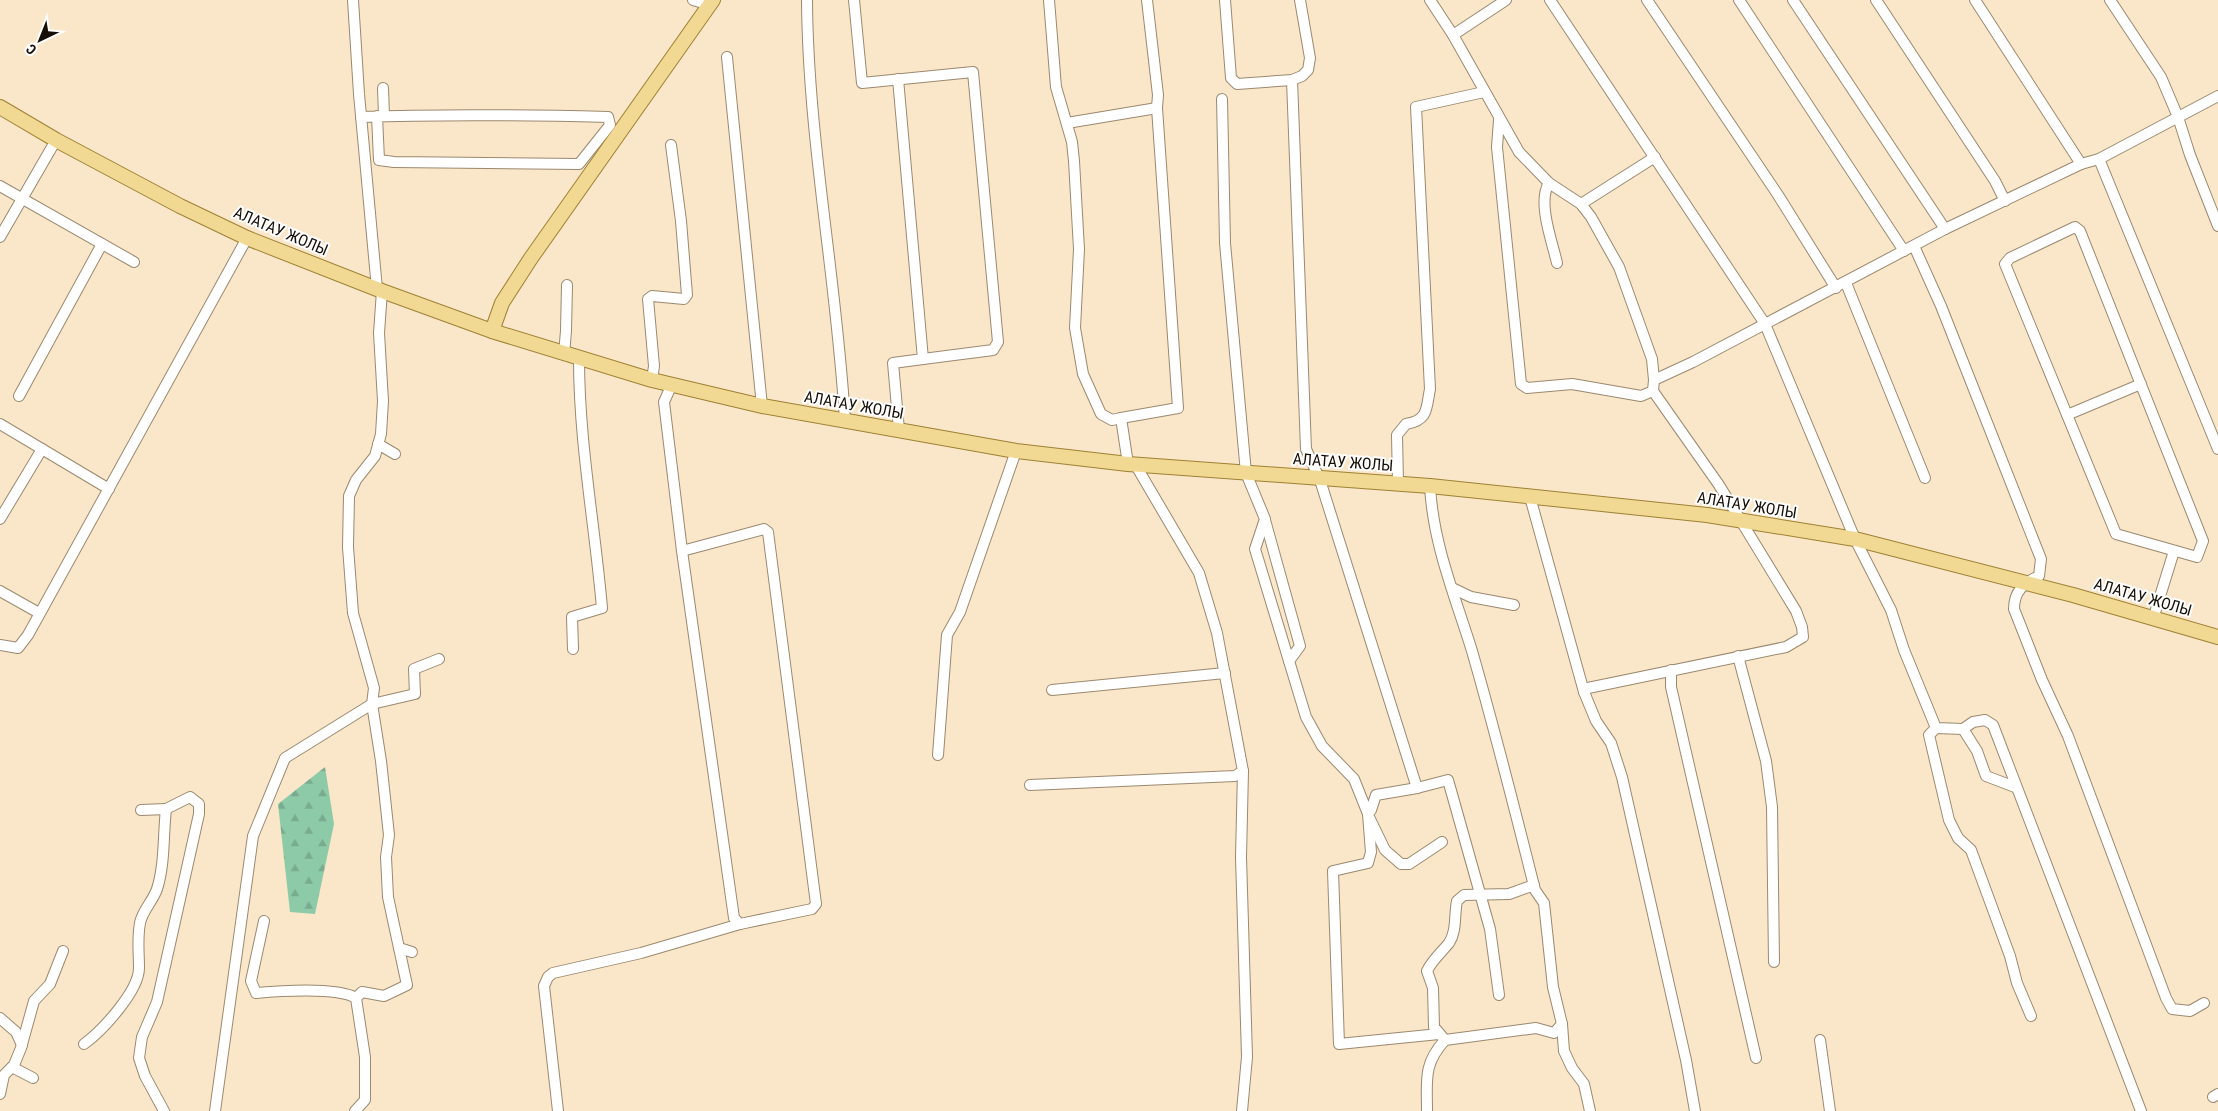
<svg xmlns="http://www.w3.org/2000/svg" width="2218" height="1111" font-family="'Roboto Condensed',sans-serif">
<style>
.forest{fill:url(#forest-firs)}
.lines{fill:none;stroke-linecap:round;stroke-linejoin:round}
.minor-casing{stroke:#9b896f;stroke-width:12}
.major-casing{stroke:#9e8133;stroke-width:16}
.minor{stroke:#fff;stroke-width:10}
.major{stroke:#f1d893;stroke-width:14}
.labels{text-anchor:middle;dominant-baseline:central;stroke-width:4;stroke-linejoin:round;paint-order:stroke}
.street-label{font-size:16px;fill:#150f06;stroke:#fff}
</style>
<defs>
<pattern id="forest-firs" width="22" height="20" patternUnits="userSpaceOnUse" patternTransform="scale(1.25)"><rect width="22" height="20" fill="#8dcaa8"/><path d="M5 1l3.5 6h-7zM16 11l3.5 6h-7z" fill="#79ac8f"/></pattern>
</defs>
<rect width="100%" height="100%" fill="#fae7ca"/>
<polygon class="forest" points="325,767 334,824 315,914 290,912 278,804"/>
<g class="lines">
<g class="minor-casing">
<g id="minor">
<polyline points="353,0 359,94 377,289"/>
<polyline points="693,0 710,5"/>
<path d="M807 0C808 141 837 280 845 421"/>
<polyline points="854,0 862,83 973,72 998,342 993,350 923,359"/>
<polyline points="1049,0 1056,87 1072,142 1074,161 1079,249 1075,328 1083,374 1101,414 1112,420 1121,418 1128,464"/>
<polyline points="1225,0 1231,78 1237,84 1292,80 1302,76 1308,70 1310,58 1300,0"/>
<polyline points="1430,0 1453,35 1519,152 1549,183 1581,204 1591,217 1619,267 1652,359 1654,380"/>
<polyline points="1550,0 1765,324 1855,539 1891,610 1904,650 1936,728 1963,729 1973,722 1985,720 1993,725 2141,1111"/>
<polyline points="1647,0 1778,195 1836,288"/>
<polyline points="1739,0 1904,251"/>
<polyline points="1793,0 1945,229"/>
<polyline points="1876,0 1995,181 2005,201"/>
<polyline points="1975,0 2081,164"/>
<polyline points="2110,0 2161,77 2178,117 2190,155 2218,226"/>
<polyline points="1453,35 1506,0"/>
<polyline points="727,57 762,406"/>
<polyline points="898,79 923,359 893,363 899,430"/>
<polyline points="383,88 384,116"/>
<polyline points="1222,99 1225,243 1246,473 1265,519 1255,549 1306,717 1322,746 1354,779 1368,814 1371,810 1376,795 1417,788 1320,480 1306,449 1292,80"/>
<path d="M361 117C443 114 526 115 608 117L610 125 579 164 394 162 379 160 377 116"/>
<polyline points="1499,120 1497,147 1521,384 1527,388 1572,384 1641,396 1653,391"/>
<polyline points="1067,123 1157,108"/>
<polyline points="2099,159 2218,449"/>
<path d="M1549 183C1537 202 1552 241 1557 263"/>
<polyline points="0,186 134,262"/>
<polyline points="1581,204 1655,157"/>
<polygon points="2075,227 2080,231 2203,541 2197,557 2116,534 2005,264 2010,258"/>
<polyline points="0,237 56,140"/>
<path d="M1914 246 1941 306 2041 559 2039 576C2024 583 2014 591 2014 609L2042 680 2068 736 2166 998 2172 1009 2190 1011 2204 1003"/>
<polyline points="1846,283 1925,478"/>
<polyline points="564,354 566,331 567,285"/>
<polyline points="652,380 654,366 648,299 652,296 684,299 687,295 681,221 671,145"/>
<polyline points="672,384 664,402 682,551 734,918 740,924 812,909 816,904 768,532 764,529 682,551"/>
<polyline points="19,396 102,244"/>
<polyline points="2067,415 2141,384"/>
<polyline points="1121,418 1178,408 1157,108 1158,95 1147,0"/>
<polyline points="0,424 109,489"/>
<polyline points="378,444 395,454"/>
<path d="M1398 484 1397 435 1406 424C1429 420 1426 408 1430 389L1416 107 1484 92"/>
<path d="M1430 486C1433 544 1455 596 1472 651 1495 731 1515 810 1535 890L1544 903 1553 987 1562 1024 1564 1051 1572 1068 1584 1084 1590 1111"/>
<polyline points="1530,497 1584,692"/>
<polyline points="0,519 42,449"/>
<polyline points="1265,520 1300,646 1289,661"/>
<polyline points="1452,588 1471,597 1514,605"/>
<polyline points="0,591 39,613"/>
<polyline points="2153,619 2174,551"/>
<polyline points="0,645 18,648 28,635 247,238"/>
<path d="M573 649 572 617 602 608C595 526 579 443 579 359"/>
<polyline points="1738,656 1766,761 1772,807 1774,962"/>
<polyline points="1671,670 1671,687 1756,1058"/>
<polyline points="1052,690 1225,673"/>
<polyline points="1936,728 1929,735 1949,820 1958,838 1971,850 2010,956 2017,983 2031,1016"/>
<polyline points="1963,729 1977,751 1986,776 2015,787"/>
<polyline points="938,755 947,635 960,612 1016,451"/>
<polyline points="1030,785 1235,776 1243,771 1217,633 1199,573 1135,464"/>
<polyline points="1417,788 1448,780 1490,929 1499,995"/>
<polyline points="141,810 166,809"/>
<polyline points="1368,814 1371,852 1368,863 1333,871 1339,1044 1439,1034"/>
<polyline points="1370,819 1385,850 1401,864 1409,864 1442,842"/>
<path d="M264 921 251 981 256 993C279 991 337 987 356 998"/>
<polyline points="399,948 412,952"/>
<polyline points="0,1018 16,1032 22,1045"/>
<path d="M1445 1040 1434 1027 1433 988 1427 971C1433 959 1441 953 1449 943 1457 931 1454 915 1457 901L1464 895 1509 894 1534 885"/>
<polyline points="1820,1040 1830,1111"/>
<path d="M84 1044C102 1031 139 991 139 968 139 952 137 939 140 923 142 911 153 901 157 889 165 864 163 835 166 809L190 797 199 804V814L157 1002 142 1037 139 1058 145 1076 164 1111"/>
<polyline points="12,1067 33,1078"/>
<polyline points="0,1094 4,1075 14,1065 21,1048 34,1001 50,984 63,951"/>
<polyline points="2213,1097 2218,1094"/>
<polyline points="215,1111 253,836 285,758 372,704 374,688 353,613 348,547 349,496 356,480 375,456 381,434 383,401 379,333 382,291"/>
<polyline points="355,1111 365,1100 365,1057 356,998 362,992 384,996 407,985 388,897 386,857 389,835 381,761 372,704 415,694 414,669 439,659"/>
<polyline points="558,1111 544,986 548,977 553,973 641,953 740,924"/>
<polyline points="1242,1111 1247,1057 1241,857 1243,771"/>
<path d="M1427 1111C1427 1080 1423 1064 1445 1040L1536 1028 1554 1033 1562 1024"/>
<polyline points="1695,1111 1686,1060 1622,777 1611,743 1596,721 1584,692 1588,688 1786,647 1803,637 1802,627 1796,611 1719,485 1653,391 1654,380 1693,362 1945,229 2081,164 2099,159 2218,96"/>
</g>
</g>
<g class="major-casing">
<g id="major">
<polyline points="0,107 56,140 180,206 247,238 382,291 492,331 652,380 762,406 1016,451 1128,464 1430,486 1707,515 1855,539 2073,595 2218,637"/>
<polyline points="492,331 502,303 531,258 713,0"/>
</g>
</g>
<use href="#minor" class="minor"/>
<use href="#major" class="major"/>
</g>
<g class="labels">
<g class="street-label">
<text transform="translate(281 231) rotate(23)">АЛАТАУ ЖОЛЫ</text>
<text transform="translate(854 405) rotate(10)">АЛАТАУ ЖОЛЫ</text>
<text transform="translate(1343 462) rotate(4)">АЛАТАУ ЖОЛЫ</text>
<text transform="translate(1747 505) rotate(9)">АЛАТАУ ЖОЛЫ</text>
<text transform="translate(2143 597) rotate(16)">АЛАТАУ ЖОЛЫ</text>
</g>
</g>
<g transform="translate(40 40) rotate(223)" stroke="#ffffff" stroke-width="4" paint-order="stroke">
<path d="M0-4L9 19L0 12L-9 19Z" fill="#150f06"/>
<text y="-8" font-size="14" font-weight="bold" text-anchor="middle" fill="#150f06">С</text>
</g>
</svg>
